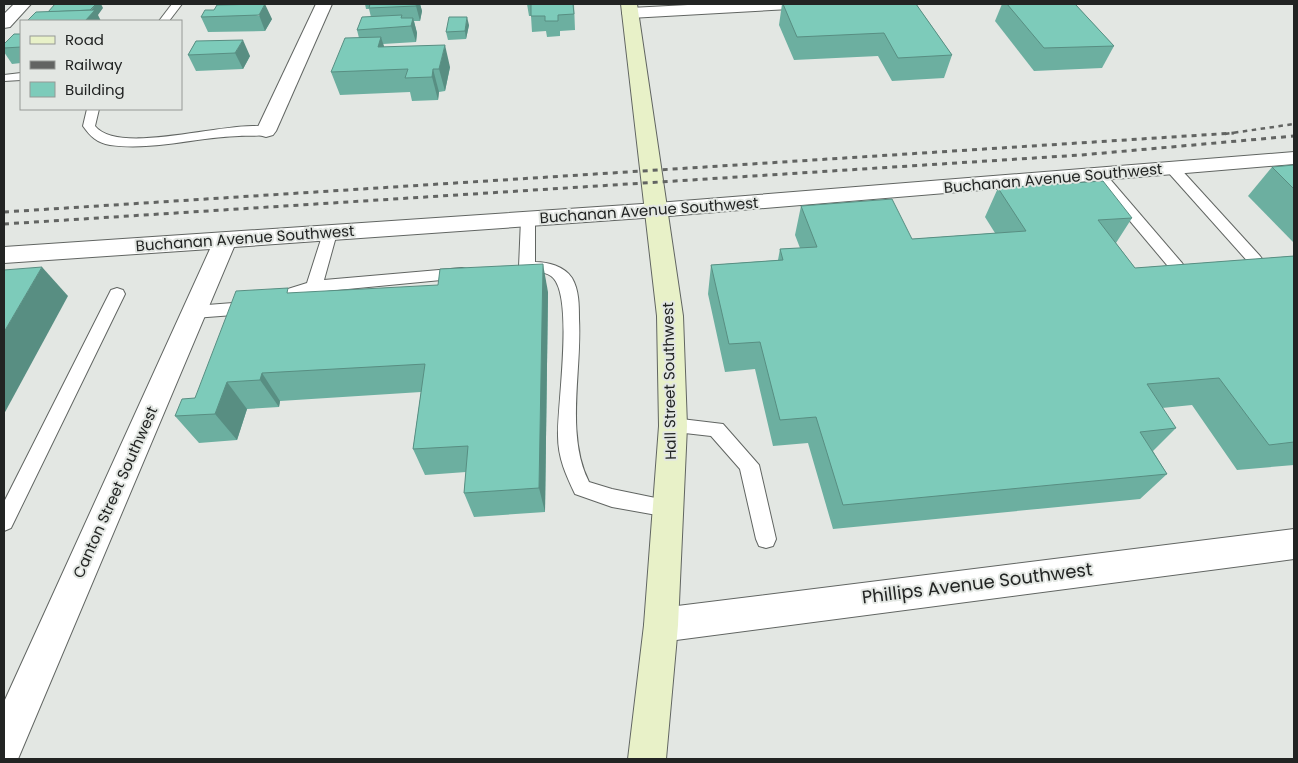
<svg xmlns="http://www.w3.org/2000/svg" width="1298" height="763" font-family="Poppins,sans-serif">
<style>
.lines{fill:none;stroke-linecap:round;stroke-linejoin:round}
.service-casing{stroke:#616562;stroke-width:2}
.minor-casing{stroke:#616562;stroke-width:2}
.secondary-casing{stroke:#616562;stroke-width:2}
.service{fill:#fff;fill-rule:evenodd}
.minor{fill:#fff;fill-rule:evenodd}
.secondary{fill:#e8f1c8;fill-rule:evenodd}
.rail-far1{stroke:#626462;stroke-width:2.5;stroke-dasharray:4.5 4.5;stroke-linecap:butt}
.rail{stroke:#626462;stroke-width:3;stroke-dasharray:5 5;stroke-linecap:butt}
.wall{fill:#6cafa0}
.shaded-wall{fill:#588e82}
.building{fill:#7dcbba;stroke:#588e82}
.labels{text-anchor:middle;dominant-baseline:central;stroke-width:4;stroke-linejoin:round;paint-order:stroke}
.street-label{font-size:15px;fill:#222423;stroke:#e3e7e3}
.near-street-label{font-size:18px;fill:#222423;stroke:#e3e7e3}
</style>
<rect width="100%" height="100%" fill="#e3e7e3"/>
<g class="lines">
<g class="service-casing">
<g id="service">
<polygon points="172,4 182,4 169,21 159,21"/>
<polygon points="21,73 21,80 4,81 4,75"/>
<path d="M87 109H99L95 126C122 160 255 111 272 131 266 138 249 135 239 136 197 137 153 151 110 145 97 143 90 136 83 126Z"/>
<polygon points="1172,164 1177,165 1260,256 1263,260 1260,264 1250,264 1167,171 1165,168"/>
<polygon points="1098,170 1103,171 1182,263 1185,267 1182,271 1172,271 1093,177 1091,174 1093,171"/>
<path d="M528 214 535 219V262C548 262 564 266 572 278 579 290 579 305 579 319 582 370 565 435 589 482L612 489 675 502 678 508 675 514 668 517 612 507 575 494C566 475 558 458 558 436 557 406 575 292 551 276 543 270 531 273 522 271L519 267 521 219Z"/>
<polygon points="330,228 337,233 324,280 462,268 467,269 470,273 467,277 462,278 327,291 306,294 247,314 194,318 188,316 186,312 188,308 194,306 246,302 307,283 323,233"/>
<polygon points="117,288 123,290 125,294 11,528 4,531 4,502 109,294 111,290"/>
<polygon points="673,418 723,424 759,465 776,539 773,546 766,548 759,546 756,539 740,469 711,436 667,431 664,426 667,421"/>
</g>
</g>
<g class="minor-casing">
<g id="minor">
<polygon points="14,4 31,4 10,27 4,28 4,14"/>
<polygon points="316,4 332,4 276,131 273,135 266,137 259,135 256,131"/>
<polygon points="707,4 798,4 790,9 630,18 624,17 622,13 624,9 630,8"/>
<polygon points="1294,152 1294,164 657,217 234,247 18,759 4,759 4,702 210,249 4,263 4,247 657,203"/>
<polygon points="1294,529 1294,559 661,642 649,637 644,625 649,613 661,608"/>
</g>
</g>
<g class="secondary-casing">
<polygon id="secondary" points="621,4 637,4 683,316 687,426 678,625 666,759 628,759 644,625 659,426 657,316"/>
</g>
<use href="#service" class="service"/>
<use href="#minor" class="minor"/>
<use href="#secondary" class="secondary"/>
<polyline class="rail-far1" points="1225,134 1294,124"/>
<g class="rail">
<polyline points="4,212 1234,133"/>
<polyline points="4,224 1081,155 1294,136"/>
</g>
</g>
<g class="wall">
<polygon points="365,4 420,4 422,11 420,21 414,21 417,33 416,42 383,44 384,47 450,67 445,91 439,92 438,100 412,101 410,92 340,95 331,72 359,38 357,30 371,17 369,9 366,9"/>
<polygon points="527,4 574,4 575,30 560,31 560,36 547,37 546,31 532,32 531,16 529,16"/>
<polygon points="782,4 916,4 952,55 944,78 892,81 878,56 794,60 779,25"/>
<polygon points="1002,4 1075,4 1114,46 1102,68 1034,71 995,21"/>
<polygon points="217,5 272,19 265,31 208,32 201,17 214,10"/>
<polygon points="469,25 466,39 448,40 446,32"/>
<polygon points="21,34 21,63 12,64 4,52 4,44"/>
<polygon points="196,41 250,56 243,69 196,71 188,55"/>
<polygon points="1294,165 1294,243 1248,196 1272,167"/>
<polygon points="998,188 1132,218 1116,243 1135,268 1294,256 1294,465 1237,470 1192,405 1162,408 1176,428 1153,451 1167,474 1140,499 833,529 808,443 773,446 755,369 725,372 708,294 711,265 778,260 780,249 800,248 795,235 801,206 912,239 995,233 985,217"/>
<polygon points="548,292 545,512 474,517 464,493 466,472 425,475 413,449 421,392 280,401 279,407 247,409 237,440 199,443 175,416 195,398 291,293"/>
</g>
<g class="shaded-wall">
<polygon points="96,4 101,4 103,8 98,15 101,21 85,21 90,11"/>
<polygon points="265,4 272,19 265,31 259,15"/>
<polygon points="417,4 420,4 422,11 420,21 416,6"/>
<polygon points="467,17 469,25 466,39 465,31"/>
<polygon points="413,18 417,33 416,42 411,26"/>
<polygon points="381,37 388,59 378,47"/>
<polygon points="243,40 250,56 243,69 235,53"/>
<polygon points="445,45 450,67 445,91 439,69"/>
<polygon points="433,69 439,92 438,100 432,77"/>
<polygon points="543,264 548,292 545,512 539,488"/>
<polygon points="42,267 68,296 4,414 4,332"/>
<polygon points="262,373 280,401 279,407 260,380"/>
<polygon points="227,382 247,409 237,440 215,414"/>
</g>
<g class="building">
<polygon points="55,4 96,4 90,10 48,12"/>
<polygon points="265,4 259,15 201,17 205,10 214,10 217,5"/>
<polygon points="370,4 417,4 416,6 369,8"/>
<polygon points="531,4 573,4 574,14 558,15 558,21 545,21 545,16 531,16"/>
<polygon points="783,4 916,4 952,55 898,58 884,33 797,37"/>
<polygon points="1007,4 1075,4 1114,46 1044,48"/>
<polygon points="95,10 85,21 27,21 36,12"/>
<polygon points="402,15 401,18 413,18 411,26 357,30 362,17"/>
<polygon points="449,17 467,17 465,31 446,32"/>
<polygon points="14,34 21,34 21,47 4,48 4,44"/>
<polygon points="381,37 378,47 445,45 439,69 433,69 432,77 405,78 408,69 331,72 345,38"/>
<polygon points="243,40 235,53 188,55 196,41"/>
<polygon points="1294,165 1294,189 1272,167"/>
<polygon points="1103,181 1132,218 1098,220 1135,268 1294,256 1294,442 1269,445 1219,378 1147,384 1176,428 1140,432 1167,474 843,505 816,417 780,420 760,342 729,344 711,265 783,260 780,249 817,247 801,206 892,199 912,239 1026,231 998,188"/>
<polygon points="543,264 539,488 464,493 468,446 413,449 425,364 262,373 260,380 227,382 215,414 175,416 182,399 195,398 236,291 288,288 287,293 438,285 440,269"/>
<polygon points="42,267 4,332 4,270"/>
</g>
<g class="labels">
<g class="street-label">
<text transform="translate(1053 178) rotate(-5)">Buchanan Avenue Southwest</text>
<text transform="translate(649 210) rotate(-4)">Buchanan Avenue Southwest</text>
<text transform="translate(245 238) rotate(-4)">Buchanan Avenue Southwest</text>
<text transform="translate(669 381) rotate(-91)">Hall Street Southwest</text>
<text transform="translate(115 492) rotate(-66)">Canton Street Southwest</text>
</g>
<g class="near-street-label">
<text transform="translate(977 583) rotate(-7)">Phillips Avenue Southwest</text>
</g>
</g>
<rect width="1298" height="763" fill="none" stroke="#222423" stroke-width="10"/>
<rect x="20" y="20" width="162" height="90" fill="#e3e7e3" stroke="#969996"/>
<rect x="30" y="36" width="25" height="8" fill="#e8f1c8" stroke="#969996"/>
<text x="65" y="45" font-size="15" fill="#222423">Road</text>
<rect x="30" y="61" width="25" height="8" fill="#626462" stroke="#969996"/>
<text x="65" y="70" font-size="15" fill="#222423">Railway</text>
<rect x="30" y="82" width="25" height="15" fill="#7dcbba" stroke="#969996"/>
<text x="65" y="95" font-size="15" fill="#222423">Building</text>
</svg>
